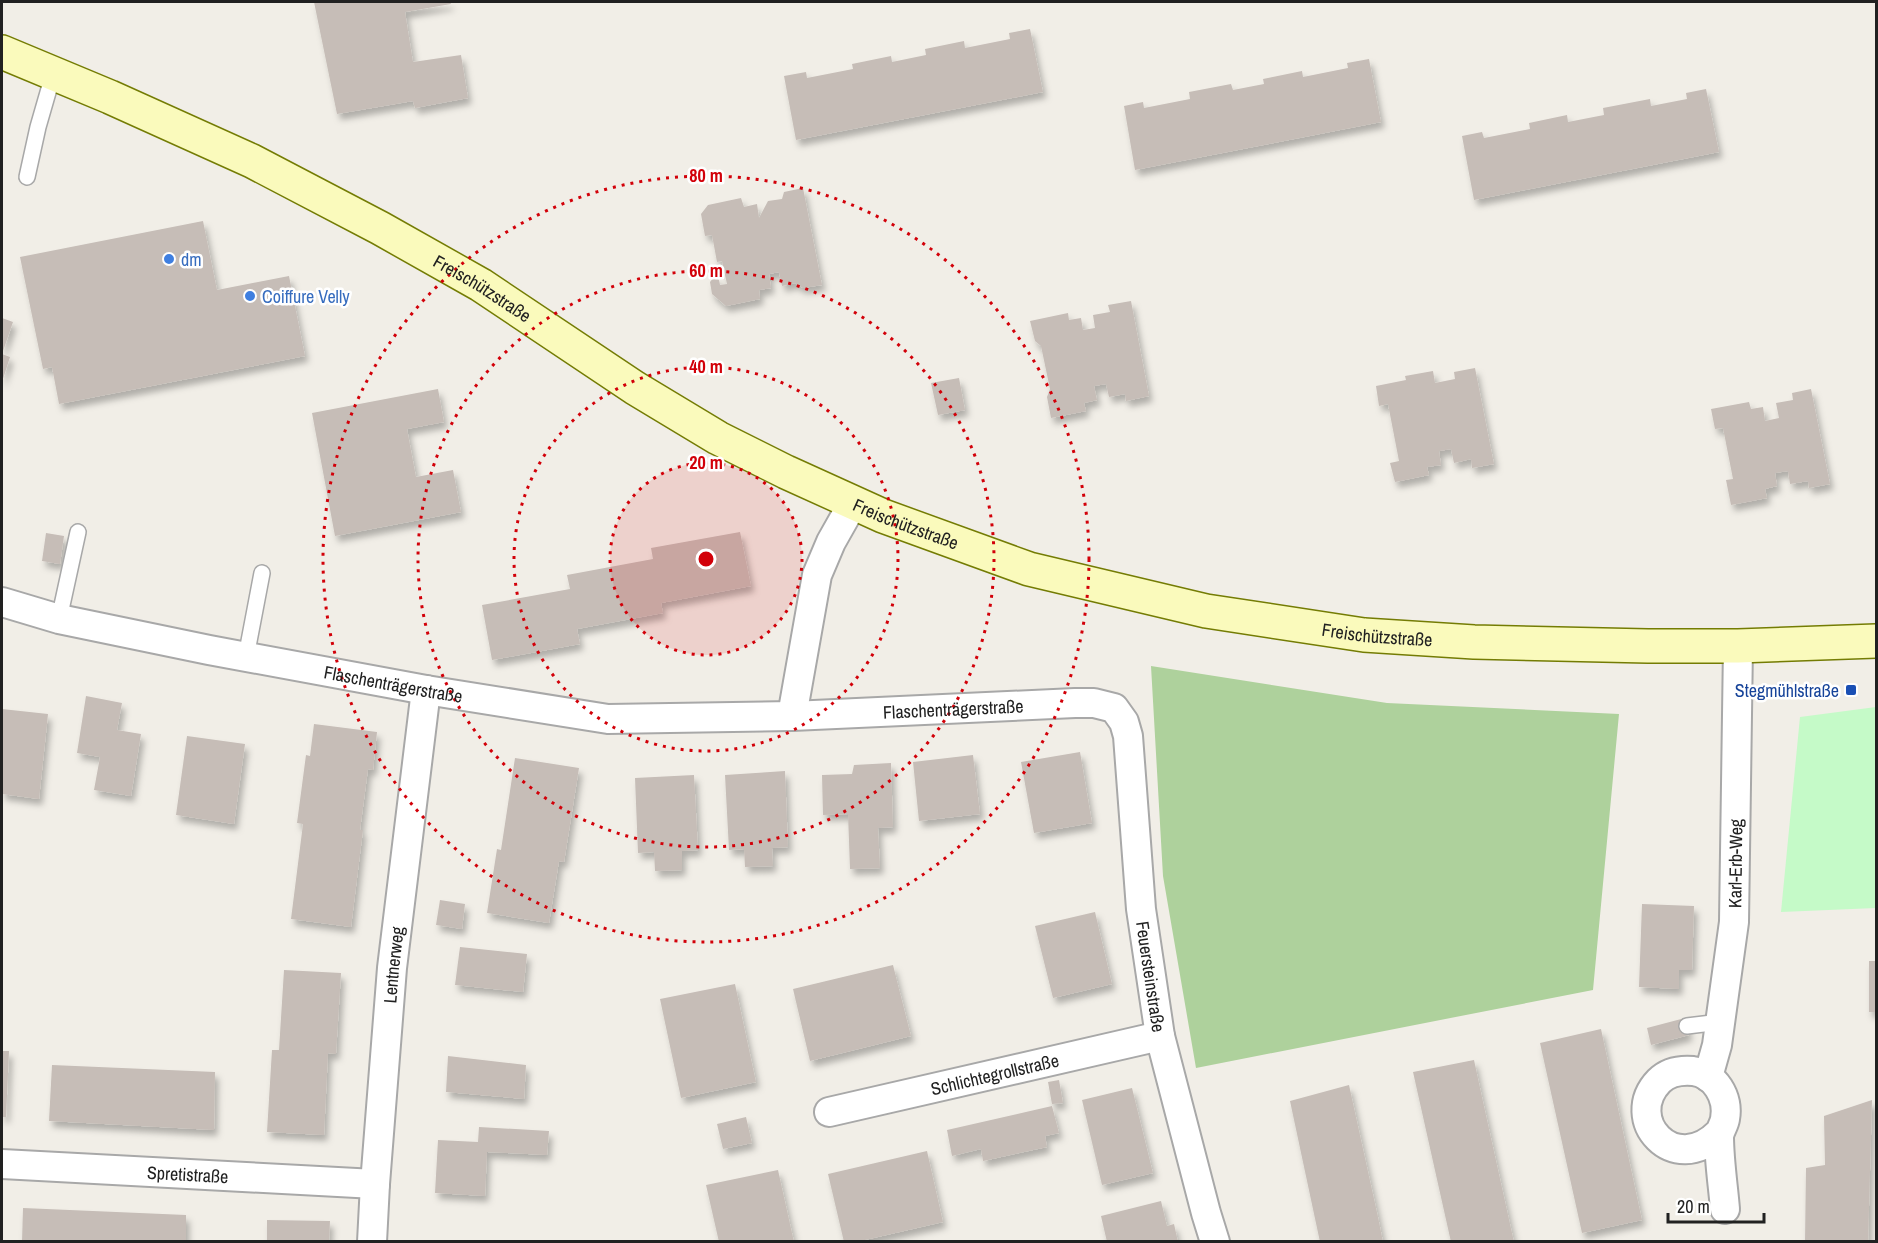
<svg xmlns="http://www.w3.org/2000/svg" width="1878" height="1243" font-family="'Archivo Narrow',sans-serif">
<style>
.forest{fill:#aed19c}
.park{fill:#c5fac8}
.building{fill:#c6bdb7;filter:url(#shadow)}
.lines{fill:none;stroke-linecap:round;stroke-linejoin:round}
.service-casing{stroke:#a8a8a8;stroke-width:18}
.minor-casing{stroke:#a8a8a8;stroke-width:32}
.secondary-casing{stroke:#747c04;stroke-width:36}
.service{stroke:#fff;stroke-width:15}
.minor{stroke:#fff;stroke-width:28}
.secondary{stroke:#fafabc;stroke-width:33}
.ring{fill:none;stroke:#d20009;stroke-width:3;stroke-dasharray:3 6}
.shop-dot{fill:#3f7fe0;stroke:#fff;stroke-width:2}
.transit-dot{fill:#1a4fb4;stroke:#fff;stroke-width:2}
.labels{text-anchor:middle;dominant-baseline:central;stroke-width:5;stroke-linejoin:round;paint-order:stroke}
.shop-label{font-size:18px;fill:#366cbe;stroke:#fff;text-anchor:start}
.street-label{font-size:18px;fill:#212121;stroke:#fff}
.transit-label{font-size:18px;fill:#164399;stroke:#fff;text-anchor:end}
.centre{fill:#d20009;stroke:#fff;stroke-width:3}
.ring-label{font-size:18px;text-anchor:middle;font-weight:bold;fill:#d20009;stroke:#fff;stroke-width:5;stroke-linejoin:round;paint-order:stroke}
</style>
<defs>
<filter id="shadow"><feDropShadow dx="3.5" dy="6" stdDeviation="3" flood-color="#0004"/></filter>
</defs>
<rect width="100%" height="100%" fill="#f1eee7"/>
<polygon class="forest" points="1151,666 1387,703 1619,714 1593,990 1196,1068 1163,876"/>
<polygon class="park" points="1876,707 1876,908 1781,912 1800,717"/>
<g class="building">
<polygon points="314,2 450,2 451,4 405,12 413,62 461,55 468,98 415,108 413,101 337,114"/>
<polygon points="1030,29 1043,92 796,140 784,76 806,72 807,78 853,69 852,64 891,56 892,62 926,55 925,49 964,41 965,48 1010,39 1009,33"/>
<polygon points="1369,59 1381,122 1135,170 1124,106 1143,102 1144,108 1190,99 1189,92 1231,84 1233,90 1264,84 1263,79 1302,71 1303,77 1348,68 1347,63"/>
<polygon points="1706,89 1719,152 1474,200 1462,136 1482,132 1484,138 1530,129 1529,123 1567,115 1568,122 1604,115 1603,108 1650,99 1651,106 1687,99 1686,93"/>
<polygon points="803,188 822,285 803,288 795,283 782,286 779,272 769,274 771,288 759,290 760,299 726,306 712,294 710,282 714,277 719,280 720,285 727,284 722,261 717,262 712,235 705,236 701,214 708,205 741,198 744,207 757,204 759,218 768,201 782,199 784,192"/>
<polygon points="203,221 217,290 289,276 305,356 59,404 52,367 43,369 20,257"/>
<polygon points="1131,301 1149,396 1126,401 1125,394 1109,397 1106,384 1094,386 1097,400 1084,403 1086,411 1051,418 1047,397 1050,389 1041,346 1035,341 1030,321 1068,313 1069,320 1081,318 1083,330 1095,328 1093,315 1110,312 1108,305"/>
<polygon points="2,318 13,322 2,354 10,357 2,382"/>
<polygon points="1475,368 1494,464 1472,468 1471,459 1454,463 1451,449 1439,451 1441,465 1427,467 1429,475 1395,482 1390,463 1399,461 1388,404 1379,406 1376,386 1406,380 1405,376 1433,371 1435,383 1455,379 1454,372"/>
<polygon points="959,378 965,410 938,415 931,383"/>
<polygon points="438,389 444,422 407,429 416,477 453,470 461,512 335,536 312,413"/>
<polygon points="1811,389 1830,484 1809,488 1808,481 1790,484 1788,471 1775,473 1777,486 1765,489 1767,498 1731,505 1726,480 1733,479 1723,428 1715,429 1711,409 1749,402 1751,409 1763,407 1765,421 1779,418 1776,403 1793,400 1792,393"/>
<polygon points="740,532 751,586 661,603 663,613 577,629 580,644 492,660 482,605 570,589 567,575 653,559 651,548"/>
<polygon points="46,533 64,536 60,564 42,561"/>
<polygon points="86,696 122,703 117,730 141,734 131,796 94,790 100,757 77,753"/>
<polygon points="2,709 48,714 39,799 2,794"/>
<polygon points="314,724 377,732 373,770 368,769 360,830 363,830 351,927 291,919 303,824 297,823 306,755 310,756"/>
<polygon points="187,736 245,744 234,824 176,815"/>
<polygon points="1080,752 1092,823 1034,833 1021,762"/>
<polygon points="973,755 980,814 919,821 913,762"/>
<polygon points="515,758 579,768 564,862 559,861 549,923 487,913 497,849 501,850"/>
<polygon points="891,763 893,827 878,828 880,868 850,869 848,814 823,815 822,775 852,774 854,765"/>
<polygon points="785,771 788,847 772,848 773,866 745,867 744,849 729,850 725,775"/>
<polygon points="694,775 698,850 682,851 682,870 655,871 654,852 638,853 635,778"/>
<polygon points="440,900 465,904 462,929 436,925"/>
<polygon points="1642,904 1694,906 1692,970 1679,970 1679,989 1639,987"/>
<polygon points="1095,912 1112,984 1053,998 1035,926"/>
<polygon points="460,947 527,954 523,992 455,985"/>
<rect x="1869" y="961" width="7" height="51"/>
<polygon points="893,965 911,1036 810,1061 793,989"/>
<polygon points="284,970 341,973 336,1054 328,1053 324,1135 267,1132 272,1050 279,1050"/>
<polygon points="735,984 756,1082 681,1098 660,999"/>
<polygon points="1685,1018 1689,1035 1651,1045 1647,1028"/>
<polygon points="1601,1029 1642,1220 1582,1233 1540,1043"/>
<polygon points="2,1051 9,1051 6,1117 2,1117"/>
<polygon points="448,1056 526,1065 524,1099 446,1092"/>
<polygon points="1474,1060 1482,1097 1514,1242 1451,1242 1413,1072"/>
<polygon points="52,1065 215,1072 214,1130 49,1121"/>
<polygon points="1059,1080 1063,1103 1052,1104 1048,1082"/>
<polygon points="1349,1085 1378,1217 1383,1242 1320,1242 1290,1101"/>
<polygon points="1132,1088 1153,1173 1102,1185 1082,1100"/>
<polygon points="1872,1100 1868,1242 1805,1242 1806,1168 1825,1165 1824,1116"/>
<polygon points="1052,1106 1059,1133 1045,1136 1047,1147 983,1161 981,1149 952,1156 947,1130"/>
<polygon points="746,1117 752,1143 723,1149 717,1124"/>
<polygon points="479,1127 549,1131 547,1155 487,1152 485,1196 435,1193 438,1140 478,1142"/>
<polygon points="927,1151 943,1222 856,1242 844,1242 828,1174"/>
<polygon points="778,1170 794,1242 719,1242 706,1185"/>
<polygon points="1161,1201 1167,1226 1174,1224 1178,1242 1107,1242 1101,1216"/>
<polygon points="23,1208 186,1215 186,1242 22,1242"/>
<polygon points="267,1220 330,1221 329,1242 267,1242"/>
</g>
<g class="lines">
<g class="service-casing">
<g id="service">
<polyline points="27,177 38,127 53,75"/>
<polyline points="59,619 78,532"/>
<polyline points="246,657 262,573"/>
<polyline points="1687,1026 1720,1022"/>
</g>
</g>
<g class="minor-casing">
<g id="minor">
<path id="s1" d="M2 602 59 619 209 650 426 690 608 719 792 716 1075 703H1094L1114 708 1124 722 1128 736 1141 909 1160 1036 1206 1213 1215 1242"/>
<polyline points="792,716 817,575 831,542 853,503"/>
<path id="s2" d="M1708 1077 1717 1045 1734 922 1738 646"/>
<path id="s3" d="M829 1112 1160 1036"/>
<path d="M1719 1133C1674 1178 1622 1119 1659 1081 1668 1072 1681 1070 1693 1071 1715 1074 1729 1097 1725 1119 1724 1125 1720 1130 1719 1136 1719 1160 1723 1185 1725 1209"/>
<path id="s4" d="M2 1164 375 1184"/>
<path id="s5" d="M372 1242 375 1184 392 968 426 690"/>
</g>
</g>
<g class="secondary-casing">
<g id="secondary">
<path id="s6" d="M2 52 110 97 252 161 380 228 481 285 635 388 718 438 786 472 883 516 1029 569 1206 611 1364 635 1474 642 1648 646H1738L1876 641"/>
</g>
</g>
<use href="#service" class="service"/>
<use href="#minor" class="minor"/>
<use href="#secondary" class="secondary"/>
</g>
<circle cx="706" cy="559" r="96" fill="#d20009" fill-opacity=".12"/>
<g class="ring">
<circle cx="706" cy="559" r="96"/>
<circle cx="706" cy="559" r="192"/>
<circle cx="706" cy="559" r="288"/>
<circle cx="706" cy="559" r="383"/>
</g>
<g class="shop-dot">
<circle cx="169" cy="259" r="6"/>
<circle cx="250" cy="296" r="6"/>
</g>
<rect class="transit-dot" x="1845" y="684" width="12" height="12" rx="3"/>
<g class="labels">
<g class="shop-label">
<text x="181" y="259">dm</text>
<text x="262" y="296">Coiffure Velly</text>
</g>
<g class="street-label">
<text stroke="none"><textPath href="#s6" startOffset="536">Freischützstraße</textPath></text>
<text stroke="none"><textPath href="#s6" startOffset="1022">Freischützstraße</textPath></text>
<text stroke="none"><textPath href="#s6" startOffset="1508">Freischützstraße</textPath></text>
<text stroke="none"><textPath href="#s1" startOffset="400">Flaschenträgerstraße</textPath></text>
<text stroke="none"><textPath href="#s1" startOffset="963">Flaschenträgerstraße</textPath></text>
<text stroke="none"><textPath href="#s2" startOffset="216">Karl-Erb-Weg</textPath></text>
<text stroke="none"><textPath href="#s5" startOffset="278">Lentnerweg</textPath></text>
<text stroke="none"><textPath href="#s1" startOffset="1398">Feuersteinstraße</textPath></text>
<text stroke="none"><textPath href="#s3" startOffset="170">Schlichtegrollstraße</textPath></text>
<text stroke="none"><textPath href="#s4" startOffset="186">Spretistraße</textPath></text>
</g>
<g class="transit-label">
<text x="1839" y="690">Stegmühlstraße</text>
</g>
</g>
<circle cx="706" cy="559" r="9" class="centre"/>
<g class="ring-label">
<text x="706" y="182">80 m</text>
<text x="706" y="277">60 m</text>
<text x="706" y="373">40 m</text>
<text x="706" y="469">20 m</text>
</g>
<rect width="1878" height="1243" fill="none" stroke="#212121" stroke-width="6"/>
<path d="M1668 1213v9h96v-9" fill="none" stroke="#212121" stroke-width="3"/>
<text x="1677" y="1213" font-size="18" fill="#212121" stroke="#ffffff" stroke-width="4.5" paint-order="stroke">20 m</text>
</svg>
